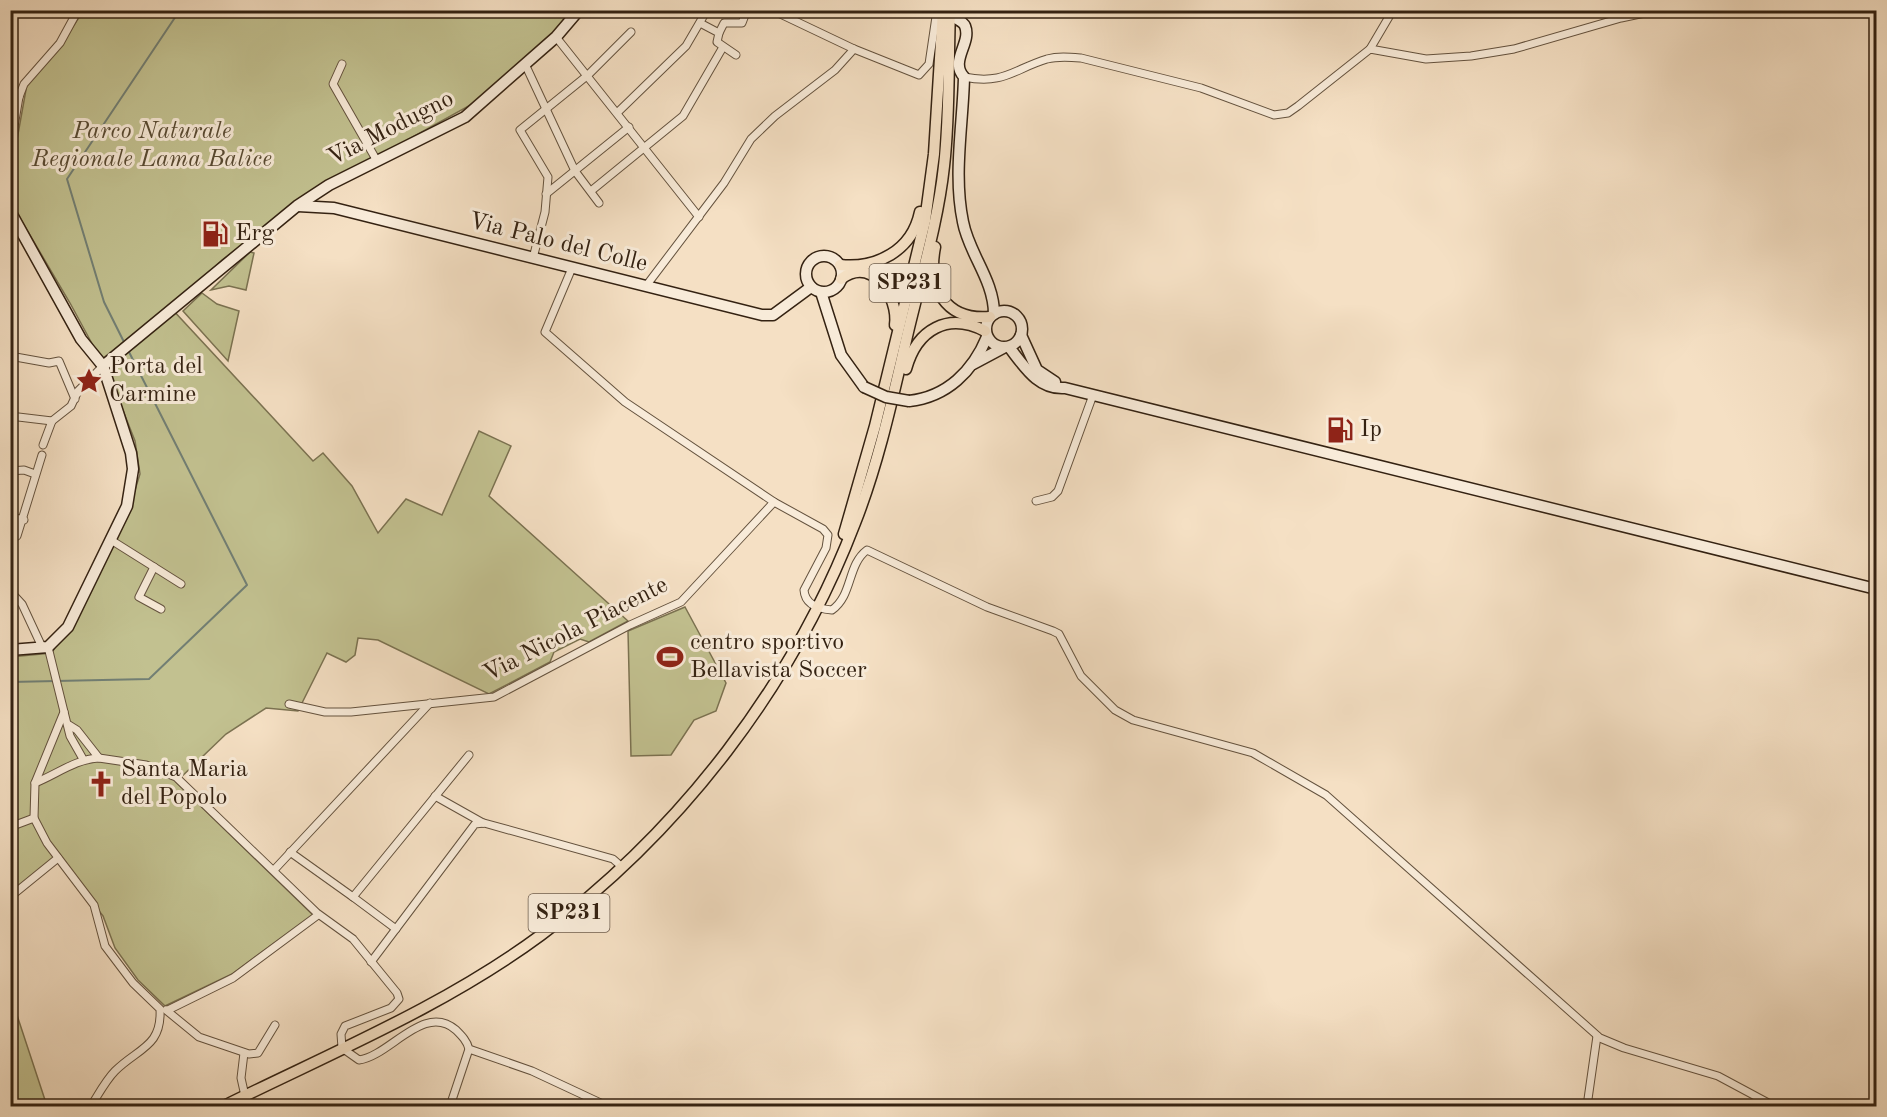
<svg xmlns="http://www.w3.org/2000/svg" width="1887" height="1117" font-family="'Old Standard TT',serif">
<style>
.green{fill:#c2c190;stroke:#7b7251;stroke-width:1.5}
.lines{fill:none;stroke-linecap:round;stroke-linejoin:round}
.stream{stroke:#727f74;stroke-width:2}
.street-tunnel{stroke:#cebaa0;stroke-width:7;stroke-dasharray:7 3.5;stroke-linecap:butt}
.street-casing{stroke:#64523e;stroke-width:9}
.secondary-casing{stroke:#342212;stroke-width:13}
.primary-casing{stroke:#342212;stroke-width:13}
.street{stroke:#f8ebd9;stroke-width:7}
.secondary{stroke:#f8ebd9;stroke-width:10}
.primary{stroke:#f5e0c4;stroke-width:10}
.secondary-bridge-casing{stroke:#342212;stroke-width:13;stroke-linecap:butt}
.secondary-bridge{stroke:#f8ebd9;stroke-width:10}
.labels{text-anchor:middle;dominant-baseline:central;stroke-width:6;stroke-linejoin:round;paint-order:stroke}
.shield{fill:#f8ebd9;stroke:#6f5e4e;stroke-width:1.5}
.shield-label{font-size:22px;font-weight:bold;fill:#342212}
.street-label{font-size:24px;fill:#342212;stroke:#f8ebd9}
.park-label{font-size:24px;font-style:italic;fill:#584a32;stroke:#f8ebd9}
.poi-label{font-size:24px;fill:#342212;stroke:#f8ebd9;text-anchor:start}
</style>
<rect width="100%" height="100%" fill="#f5e0c4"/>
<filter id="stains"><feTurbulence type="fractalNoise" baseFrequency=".00333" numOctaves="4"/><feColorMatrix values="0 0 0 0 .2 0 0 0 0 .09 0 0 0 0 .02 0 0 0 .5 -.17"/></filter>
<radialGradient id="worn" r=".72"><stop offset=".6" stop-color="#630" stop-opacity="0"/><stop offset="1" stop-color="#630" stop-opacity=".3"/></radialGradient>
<g class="green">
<polygon points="83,11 578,11 485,97 310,194 222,260 171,308 313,461 323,453 352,486 378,533 406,499 442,515 479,431 511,446 489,496 628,621 589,642 580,639 554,652 550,662 489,694 378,640 358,638 355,655 346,662 327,653 298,711 266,708 226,734 176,782 313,915 232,974 165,1006 138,980 115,948 103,916 59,861 11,900 10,657 52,653 130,506 140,474 135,441 109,375 70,303 11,203 11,173 27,84 60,47"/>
<polygon points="250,252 254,253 246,290 229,286 211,290"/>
<polygon points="202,293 217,304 239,311 228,361 183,311"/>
<polygon points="685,607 726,683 716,711 694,720 671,755 631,756 628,631"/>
<polygon points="11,997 47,1106 11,1106"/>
</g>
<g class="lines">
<g class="stream">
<polyline points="124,342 104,302 67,179 180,10"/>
<polyline points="10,682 149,679 247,585 128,350"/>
</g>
<polyline class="street-tunnel" points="10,543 17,536"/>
<g class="street-casing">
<g id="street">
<polyline points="772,10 854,49 919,75 929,64 937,10"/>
<polyline points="700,23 719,33 717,42 736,55"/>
<polyline points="719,33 724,23 742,23 747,10"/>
<polyline points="556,37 699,217"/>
<polyline points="1370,49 1393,10"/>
<polyline points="342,64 333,84 377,161"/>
<polyline points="525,64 575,171 599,203"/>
<path d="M964 77C1004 85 1014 69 1047 59 1058 56 1069 57 1081 58L1201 88 1274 115 1288 113 1298 106 1370 49 1426 59 1471 56 1514 49 1621 18 1659 10"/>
<polyline points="10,87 19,97"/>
<polyline points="618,112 686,46 707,10"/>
<polyline points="10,150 19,97 24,84 60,43 78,10"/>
<polyline points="591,191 683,116 723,47"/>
<polyline points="546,194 629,127"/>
<polyline points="533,258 545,212 548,177 520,130 588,75 631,32"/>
<polyline points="646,286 724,183 751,139 775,116 835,70 854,49"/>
<polyline points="10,356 49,363 59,361 75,399"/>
<polyline points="90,379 103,366"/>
<polyline points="10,416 52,421"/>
<polyline points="43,445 52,421 71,406 78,391 87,382"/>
<polyline points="10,471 24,470 35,474"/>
<polyline points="1036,501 1052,497 1058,491 1093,395"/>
<path d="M774 502 823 529 828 535 826 548 804 590C805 605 819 609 832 610 853 595 847 565 867 550L987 607 1053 631 1059 634 1081 676 1115 710 1133 720 1253 753 1326 795 1600 1038 1624 1048 1718 1076 1774 1106"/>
<polyline points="10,517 24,520"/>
<polyline points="17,536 42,455"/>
<polyline points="111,540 181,584"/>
<polyline points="154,567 139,597 161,609"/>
<polyline points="10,591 22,604 42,647"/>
<polyline points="48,647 70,736 83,759"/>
<polyline points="289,704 325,712 351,712 494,697 630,625 681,602 774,502 625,402 545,332 572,268"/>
<path d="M64 712 35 783 34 818 47 843 94 905 105 946 133 983 160 1009C162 1047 138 1048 115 1071 106 1080 98 1095 91 1106"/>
<path d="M99 758 146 765 176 777 317 913 353 939 397 993 399 999 391 1008 345 1026 341 1034 342 1048 359 1060C390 1056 424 1002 456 1030 462 1036 467 1041 469 1049L532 1071 607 1106"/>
<path d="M35 783C57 774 76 759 99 758L77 730 69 725"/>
<polyline points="435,796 483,823"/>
<polyline points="10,827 34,818"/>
<polyline points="290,852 353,897 469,755"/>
<polyline points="274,870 430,703"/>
<polyline points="10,897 58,858"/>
<polyline points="353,897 396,929"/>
<polyline points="371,962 475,824 484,823 613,859 622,867"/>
<polyline points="166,1010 199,1037 249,1054 258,1053 275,1025"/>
<polyline points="168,1010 233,978 318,915"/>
<polyline points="244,1053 241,1078 245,1096"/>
<polyline points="450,1106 469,1049"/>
<polyline points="1587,1106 1597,1036"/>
</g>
</g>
<g class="secondary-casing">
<g id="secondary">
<path d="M950 15C954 18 963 21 965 26 972 43 949 61 964 77 963 124 953 175 963 222 969 254 994 280 994 314"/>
<polyline points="298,206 334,208 762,315 773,315 811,287"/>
<polyline points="10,211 81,339 103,366 131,453 133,469 127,506 68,627 48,647 10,650"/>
<circle cx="824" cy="274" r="18"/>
<polyline points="821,292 841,355 864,387"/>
<circle cx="1004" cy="329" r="18"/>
<polyline points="1021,335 1037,370 1055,382"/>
<path d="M1009 347C1024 366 1038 390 1065 388L1876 589"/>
<polyline points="973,364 1003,348"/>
<polyline points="103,366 297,206 329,185 465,117 556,37 579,10"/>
<path d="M909 401C947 397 973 371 987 337"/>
</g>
</g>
<g class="primary-casing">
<g id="primary">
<path d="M935 247C927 287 945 321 990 317"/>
<path d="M840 265C876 269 912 251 920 212"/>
<path d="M841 279C872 255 899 297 895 325"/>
<path d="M906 369C917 329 948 312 985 331"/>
<polyline points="844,534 875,426 925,221 934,154 943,10"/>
<path d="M224 1106C331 1053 445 1006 541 935 681 831 793 685 855 523 879 462 893 396 908 332 921 277 938 222 944 166 950 115 948 62 950 10"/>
</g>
</g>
<use href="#street" class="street"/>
<use href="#secondary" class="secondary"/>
<use href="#primary" class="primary"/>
<g class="secondary-bridge-casing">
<polyline id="secondary-bridge" points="864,387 886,397 909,401"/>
</g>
<use href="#secondary-bridge" class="secondary-bridge"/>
</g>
<defs>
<g id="fuel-bare" transform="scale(2.07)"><path d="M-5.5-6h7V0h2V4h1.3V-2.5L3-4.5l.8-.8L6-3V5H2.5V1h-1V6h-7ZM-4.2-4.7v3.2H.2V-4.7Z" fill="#8f2418" stroke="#f8ebd9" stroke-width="2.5" paint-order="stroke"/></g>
<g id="sight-bare" transform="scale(2.07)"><path d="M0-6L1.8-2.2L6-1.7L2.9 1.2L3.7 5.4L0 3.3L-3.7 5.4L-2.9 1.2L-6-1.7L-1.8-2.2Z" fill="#8f2418" stroke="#f8ebd9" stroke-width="2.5" paint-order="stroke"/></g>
<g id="stadium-bare" transform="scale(2.07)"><path d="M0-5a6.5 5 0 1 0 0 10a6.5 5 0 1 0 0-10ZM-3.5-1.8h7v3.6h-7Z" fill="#8f2418" stroke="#f8ebd9" stroke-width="2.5" paint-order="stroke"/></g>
<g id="church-bare" transform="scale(2.07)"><path d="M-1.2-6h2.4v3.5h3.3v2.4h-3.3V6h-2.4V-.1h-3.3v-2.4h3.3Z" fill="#8f2418" stroke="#f8ebd9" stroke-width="2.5" paint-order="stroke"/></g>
</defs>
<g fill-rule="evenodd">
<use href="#fuel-bare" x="215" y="234"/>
<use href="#sight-bare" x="89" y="381"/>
<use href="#fuel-bare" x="1340" y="430"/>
<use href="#stadium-bare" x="670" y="657"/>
<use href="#church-bare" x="101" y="784"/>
</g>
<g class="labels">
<g class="shield">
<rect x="869.5" y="264" width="81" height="38" rx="4.5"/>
<rect x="528.5" y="894" width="81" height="38" rx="4.5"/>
</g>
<g class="shield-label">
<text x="910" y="283">SP231</text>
<text x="569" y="913">SP231</text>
</g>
<g class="street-label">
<text transform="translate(391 129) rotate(-27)">Via Modugno</text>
<text transform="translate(558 243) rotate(14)">Via Palo del Colle</text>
<text transform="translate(576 630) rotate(-27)">Via Nicola Piacente</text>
</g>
<g class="park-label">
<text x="152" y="132">Parco Naturale<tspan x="152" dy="28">Regionale Lama Balice</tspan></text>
</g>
<g class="poi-label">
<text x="235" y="234">Erg</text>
<text x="109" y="367">Porta del<tspan x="109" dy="28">Carmine</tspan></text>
<text x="1360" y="430">Ip</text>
<text x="690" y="643">centro sportivo<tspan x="690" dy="28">Bellavista Soccer</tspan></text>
<text x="121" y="770">Santa Maria<tspan x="121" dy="28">del Popolo</tspan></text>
</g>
</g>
<rect width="1887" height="1117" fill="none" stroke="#f5e0c4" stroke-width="36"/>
<rect x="12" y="12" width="1863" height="1093" fill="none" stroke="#342212" stroke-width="3"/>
<rect x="18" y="18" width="1851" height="1081" fill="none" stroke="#342212" stroke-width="1.5"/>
<rect width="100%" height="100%" filter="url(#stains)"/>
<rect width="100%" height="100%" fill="url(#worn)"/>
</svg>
